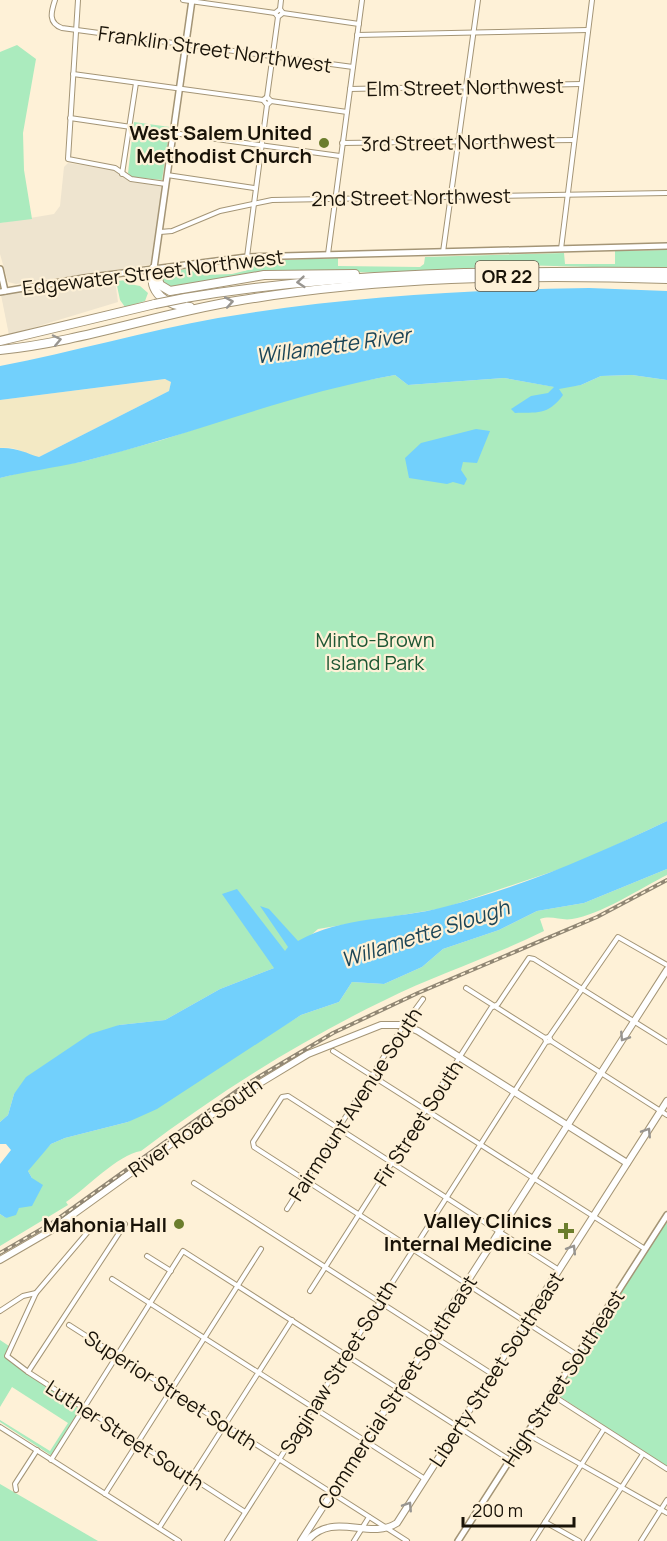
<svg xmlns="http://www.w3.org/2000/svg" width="667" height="1541" font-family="Manrope,sans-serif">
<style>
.commercial{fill:#eee4cf}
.green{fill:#abebbe}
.sand{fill:#f3e9c4}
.water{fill:#72d0fc}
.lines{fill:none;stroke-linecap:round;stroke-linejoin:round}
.street-casing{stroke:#a49576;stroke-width:6}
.secondary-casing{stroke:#a49576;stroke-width:8}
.primary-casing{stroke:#a49576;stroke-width:8}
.highway-casing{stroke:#a49576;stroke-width:10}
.street{stroke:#fff;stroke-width:4}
.secondary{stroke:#fff;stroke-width:5}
.primary{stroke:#fff;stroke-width:6}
.highway{stroke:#fff;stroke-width:8}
.rail-casing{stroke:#918774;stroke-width:4}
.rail{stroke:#fef1d7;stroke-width:1.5;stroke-dasharray:4.5;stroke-linecap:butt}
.highway-bridge-casing{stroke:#a49576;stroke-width:10;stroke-linecap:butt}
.highway-bridge{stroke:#fff;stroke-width:8}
.oneway{stroke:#989590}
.poi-dot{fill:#6b7d2c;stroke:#fef1d7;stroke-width:2}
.labels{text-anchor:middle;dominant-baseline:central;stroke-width:4.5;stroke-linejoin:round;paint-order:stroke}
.shield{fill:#fef1d7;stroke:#5e5646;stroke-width:1.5}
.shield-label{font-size:18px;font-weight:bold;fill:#191308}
.street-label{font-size:20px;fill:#191308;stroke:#fef1d7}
.poi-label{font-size:20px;font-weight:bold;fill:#191308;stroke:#fef1d7;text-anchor:end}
.park-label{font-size:20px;fill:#1d5633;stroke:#fef1d7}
.water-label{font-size:21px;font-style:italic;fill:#1c4557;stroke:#fef1d7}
</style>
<rect width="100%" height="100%" fill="#fef1d7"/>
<g class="commercial">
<polygon points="68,163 114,170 131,182 162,186 154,260 149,265 16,284 8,282 0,254 0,223 54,214 60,206 64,167"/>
<polygon points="115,280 118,302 9,335 1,295 44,287"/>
</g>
<g class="green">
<polygon points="17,45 36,59 23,133 24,170 32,219 0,223 0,52"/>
<polygon points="134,122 170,127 162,180 132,177 128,173"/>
<polygon points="667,250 667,269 517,265 387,273 317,271 175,288 168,287 160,276 164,272 202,267 204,275 232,274 252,269 254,261 338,258 338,266 420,267 424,264 425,257 564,253 565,264 615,264 615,251"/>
<polygon points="128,280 130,284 140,286 148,293 145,301 125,307 120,300 116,281"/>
<polygon points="395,375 408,385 504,378 555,387 581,385 601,376 632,375 667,380 667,821 578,863 444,908 318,929 274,968 220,989 165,1020 119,1025 14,1094 8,1115 0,1122 0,478 38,468 81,462 162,440 282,400 336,386"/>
<path d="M667 869V875C641 888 600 915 572 919 561 921 552 915 540 919L544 931C492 957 437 974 385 1000 298 1042 218 1093 141 1151 117 1155 87 1188 66 1202L68 1205 0 1246V1214L6 1218 19 1208 32 1178 28 1171 29 1167 51 1144 65 1138 128 1122 301 1015 339 1002 352 982 384 984 422 967 443 949 499 930 537 911 584 903Z"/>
<polygon points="667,1218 667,1467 556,1394"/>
<polygon points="0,1340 9,1346 5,1357 81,1410 52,1456 0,1422 0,1420 50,1451 68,1423 12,1387 0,1407"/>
<polygon points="0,1484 98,1541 0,1541"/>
</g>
<path class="sand" d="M166 379 171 382 169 391 39 457C23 456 22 446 0 448V400Z"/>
<g class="water">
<path d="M589 288 667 291V380L632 375 601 376 581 385 559 389 563 395C548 416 536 412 515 413L511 409 531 396 548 393 554 387 504 378 408 385 395 375C312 390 241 416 161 440 135 448 107 455 81 462 54 468 27 471 0 478V448C16 447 26 453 39 457L169 391 171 382 165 379 0 400V366C73 352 145 331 218 318 340 297 465 290 589 288Z"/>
<polygon points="476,429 490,431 477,463 463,462 461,470 467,479 464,485 453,482 447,484 409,478 405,458 421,443"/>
<path d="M667 821V869L584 903 537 911 499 930 443 949 422 967 384 984 352 982 339 1002 301 1015 157 1109 128 1122 65 1138 51 1144 28 1171 32 1178 43 1185 32 1206 19 1208 16 1215 6 1218 0 1214V1164L11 1150 6 1144H0V1122L8 1115 14 1094 26 1077 90 1034 119 1025 165 1020 220 989 274 968 222 894 237 889 285 951 288 947 260 906 269 909 298 941C341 916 396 920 444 907 522 887 595 855 667 821Z"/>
</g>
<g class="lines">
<g class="street-casing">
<g id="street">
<path d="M55 0C51 12 48 23 62 28L353 67"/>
<polyline points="78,0 68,159 115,168 131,179 166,184"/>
<polyline points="183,0 275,13"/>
<polyline points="280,9 281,0"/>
<polyline points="283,13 359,24"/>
<polyline points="357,35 588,30"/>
<polyline points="73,74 263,100"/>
<polyline points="350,89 581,84"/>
<polyline points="267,97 278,17 275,13 280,9 283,13 278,17"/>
<polyline points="271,101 347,112"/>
<polyline points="70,118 131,127"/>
<polyline points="173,133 340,156"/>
<polyline points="342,143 574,140"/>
<polyline points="122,174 136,83"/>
<polyline points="167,175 254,188"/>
<polyline points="160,232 172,231 220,211 272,200 667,193"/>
<polyline points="561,249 592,0"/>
<polyline points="443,252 478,0"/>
<polyline points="328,254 362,0"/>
<polyline points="247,257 267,105 271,101 267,97 263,100 267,105"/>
<polyline points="466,988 545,1038"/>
<polyline points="549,1037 618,937 667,965"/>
<polyline points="551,1041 667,1115"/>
<polyline points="333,1051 645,1249"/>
<polyline points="194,1183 492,1374"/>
<polyline points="287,1209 404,1025 423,999"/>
<polyline points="92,1227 36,1293 7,1356 28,1372 245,1512"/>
<polyline points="147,1256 171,1271"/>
<polyline points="559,1270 288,1096 282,1097 253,1142 254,1147 577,1355"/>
<polyline points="112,1279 425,1479"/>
<polyline points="310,1291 491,1008 498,1004 529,958 534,959 667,1042"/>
<polyline points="0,1311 23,1296 36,1293"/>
<polyline points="69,1325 407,1541"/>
<polyline points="28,1372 125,1224"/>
<polyline points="552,1395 667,1469"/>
<polyline points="0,1427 179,1541"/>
<polyline points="527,1434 667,1513"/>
<polyline points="51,1460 183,1251 510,1460"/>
<polyline points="16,1490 15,1484 37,1450"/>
<polyline points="105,1494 261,1249"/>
<polyline points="545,1522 579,1541"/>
<polyline points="159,1528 292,1320"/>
<polyline points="227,1541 546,1042 545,1038 549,1037 551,1041 546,1042"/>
<polyline points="354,1541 369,1517"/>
<polyline points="533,1541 604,1429"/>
<polyline points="587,1541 643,1454"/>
<polyline points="641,1541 667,1500"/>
</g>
</g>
<g class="secondary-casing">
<g id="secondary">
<polyline points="154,268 192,0"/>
<polyline points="0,269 5,291"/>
<polyline points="0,292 84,278 247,257 667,246"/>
<polyline points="458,1541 667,1215"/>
</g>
</g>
<g class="primary-casing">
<g id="primary">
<polyline points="0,1260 50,1231 232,1100 308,1054 381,1025 404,1025 418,1031 627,1163"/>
<polyline points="301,1541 667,970"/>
<path d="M307 1541C333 1510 369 1541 397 1523L667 1101"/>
</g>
</g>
<g class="highway-casing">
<g id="highway">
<polyline points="154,268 160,285 170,291 264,275 355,274"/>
<path d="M154 269C147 293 167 306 190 307"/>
<path d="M185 298C345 271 505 271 667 272"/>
<polyline points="0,341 155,304"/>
<path d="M0 350C80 342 157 314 236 301 379 277 523 274 667 279"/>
</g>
</g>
<use href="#street" class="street"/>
<use href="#secondary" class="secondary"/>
<use href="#primary" class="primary"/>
<use href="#highway" class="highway"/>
<g class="rail-casing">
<polyline id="rail" points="0,1253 52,1223 245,1085 333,1033 418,993 597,917 667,880"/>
</g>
<use href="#rail" class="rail"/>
<g class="highway-bridge-casing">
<polyline id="highway-bridge" points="155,304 185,298"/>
</g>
<use href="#highway-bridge" class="highway-bridge"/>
</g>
<defs><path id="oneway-chevron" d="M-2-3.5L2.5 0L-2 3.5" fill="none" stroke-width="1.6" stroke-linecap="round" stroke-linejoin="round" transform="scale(1.5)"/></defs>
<g class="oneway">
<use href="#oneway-chevron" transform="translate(301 282) rotate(175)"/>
<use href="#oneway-chevron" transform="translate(229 302) rotate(-10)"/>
<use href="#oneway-chevron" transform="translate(57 340) rotate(-12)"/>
<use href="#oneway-chevron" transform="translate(624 1037) rotate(123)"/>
<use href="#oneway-chevron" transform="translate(647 1132) rotate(-57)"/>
<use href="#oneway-chevron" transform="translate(572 1249) rotate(-58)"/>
<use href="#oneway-chevron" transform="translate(408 1506) rotate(-57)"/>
</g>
<g class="poi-dot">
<circle cx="324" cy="143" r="6"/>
<circle cx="179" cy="1224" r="6"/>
<path d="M563 1222h6v6h6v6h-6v6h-6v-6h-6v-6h6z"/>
</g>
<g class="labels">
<rect class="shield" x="475.5" y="261" width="63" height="30" rx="4.5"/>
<g class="shield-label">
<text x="507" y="276">OR 22</text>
</g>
<g class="street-label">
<text transform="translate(215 49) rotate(8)">Franklin Street Northwest</text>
<text transform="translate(465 87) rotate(-1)">Elm Street Northwest</text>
<text transform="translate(458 142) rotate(-1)">3rd Street Northwest</text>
<text transform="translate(411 197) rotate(-1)">2nd Street Northwest</text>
<text transform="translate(153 272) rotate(-7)">Edgewater Street Northwest</text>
<text transform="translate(355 1104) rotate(-57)">Fairmount Avenue South</text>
<text transform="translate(418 1123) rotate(-57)">Fir Street South</text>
<text transform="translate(195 1127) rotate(-35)">River Road South</text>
<text transform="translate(338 1367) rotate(-58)">Saginaw Street South</text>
<text transform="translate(496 1369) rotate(-57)">Liberty Street Southeast</text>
<text transform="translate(563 1378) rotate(-57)">High Street Southeast</text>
<text transform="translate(171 1390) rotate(33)">Superior Street South</text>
<text transform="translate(397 1392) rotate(-57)">Commercial Street Southeast</text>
<text transform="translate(125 1435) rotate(33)">Luther Street South</text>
</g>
<g class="poi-label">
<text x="312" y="132">West Salem United<tspan x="312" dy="23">Methodist Church</tspan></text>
<text x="552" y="1220">Valley Clinics<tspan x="552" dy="23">Internal Medicine</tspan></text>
<text x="167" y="1224">Mahonia Hall</text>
</g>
<g class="park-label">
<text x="375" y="639">Minto-Brown<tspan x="375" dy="23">Island Park</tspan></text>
</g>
<g class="water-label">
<text transform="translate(333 345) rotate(-8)">Willamette River</text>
<text transform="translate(425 933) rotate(-18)">Willamette Slough</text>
</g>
</g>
<path d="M463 1517v9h111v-9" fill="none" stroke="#191308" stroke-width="3"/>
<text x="472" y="1517" font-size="18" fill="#191308" stroke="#fef1d7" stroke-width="4.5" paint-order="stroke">200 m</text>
</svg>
